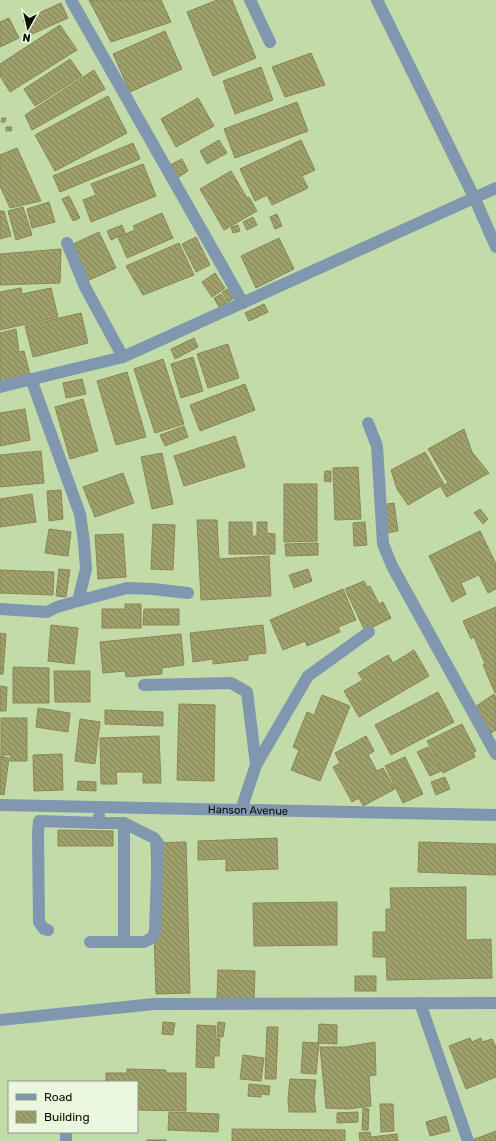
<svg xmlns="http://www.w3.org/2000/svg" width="496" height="1141" font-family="Rubik,sans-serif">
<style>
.building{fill:url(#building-back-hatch);stroke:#878855}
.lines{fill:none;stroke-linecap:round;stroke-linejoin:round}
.minor{stroke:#7f97af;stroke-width:12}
.labels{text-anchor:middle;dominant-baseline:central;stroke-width:3;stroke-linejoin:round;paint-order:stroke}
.street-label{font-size:11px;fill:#080f01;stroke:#eaf7de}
</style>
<defs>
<pattern id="building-back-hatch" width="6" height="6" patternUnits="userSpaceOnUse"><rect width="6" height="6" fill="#9fa06c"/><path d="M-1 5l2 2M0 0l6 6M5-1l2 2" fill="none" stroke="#808156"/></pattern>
</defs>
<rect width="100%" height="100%" fill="#c3dba9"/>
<g class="building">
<polygon points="89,0 161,0 171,22 111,42"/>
<polygon points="217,0 232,0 256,58 213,76 187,12"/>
<polygon points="61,3 68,18 30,35 23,20"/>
<polygon points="9,18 19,38 0,47 0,22"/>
<polygon points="60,25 77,50 10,92 0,76 0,64"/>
<polygon points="165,31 182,69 130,92 113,54"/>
<polygon points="311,53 325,85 285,97 272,67"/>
<polygon points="70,59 82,76 35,106 24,89"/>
<polygon points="261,67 273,100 235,114 223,81"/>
<polygon points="94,70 105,89 32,130 25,115"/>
<polygon points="108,96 127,133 55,171 35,135"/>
<polygon points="198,98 214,126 176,147 161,119"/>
<polygon points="297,102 308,131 235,158 224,129"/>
<polygon points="2,118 6,118 5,122 1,122"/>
<polygon points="6,127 12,127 11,131 6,131"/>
<polygon points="219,140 227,153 207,164 200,151"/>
<polygon points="301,140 315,170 302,176 308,188 272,205 267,195 255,201 240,169"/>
<polygon points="133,143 140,159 60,192 53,176"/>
<polygon points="17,148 41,201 10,208 0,186 0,155"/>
<polygon points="182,159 188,171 177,178 170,165"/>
<polygon points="143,164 156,196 91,222 83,200 96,195 91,184"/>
<polygon points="231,171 247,198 249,197 257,211 224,230 200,189"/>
<polygon points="69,196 80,218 73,221 62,199"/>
<polygon points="49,202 55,222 32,228 27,209"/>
<polygon points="23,207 32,235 16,240 8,211"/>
<polygon points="0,211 4,211 11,236 0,239"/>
<polygon points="162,213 173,238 127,258 118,237 135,230 133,226"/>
<polygon points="277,214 282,226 275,229 270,217"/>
<polygon points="253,217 257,225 247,230 243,222"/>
<polygon points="122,225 125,233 111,240 107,231"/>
<polygon points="238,225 240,231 233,233 231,227"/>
<polygon points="99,232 116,268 87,281 71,245"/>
<polygon points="196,237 210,265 196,272 182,244"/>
<polygon points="279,238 294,269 256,288 241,256"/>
<polygon points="179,243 194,275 143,295 126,266"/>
<polygon points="61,249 60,283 0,285 0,254"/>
<polygon points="215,273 225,288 212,297 202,282"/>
<polygon points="21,288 22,294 51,288 58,317 0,330 0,292"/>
<polygon points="228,289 234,298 228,302 222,292"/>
<polygon points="221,294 227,303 219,307 214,298"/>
<polygon points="264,304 268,312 249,321 245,313"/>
<polygon points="81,313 88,343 33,357 25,326"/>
<polygon points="16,329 19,352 24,351 30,375 0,383 0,333"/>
<polygon points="194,338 198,347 175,359 171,349"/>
<polygon points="228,344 239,378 208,388 197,354"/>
<polygon points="193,357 203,391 181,398 171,364"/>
<polygon points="163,359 184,424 155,433 134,369"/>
<polygon points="127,372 146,437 116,445 97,381"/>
<polygon points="82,379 86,394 66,398 63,383"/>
<polygon points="245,384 255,410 200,431 190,405"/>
<polygon points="83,399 98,451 70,459 55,407"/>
<polygon points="25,409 30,440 0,446 0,413"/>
<polygon points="184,426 188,437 165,446 160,435"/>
<polygon points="464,429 472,452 489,473 447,497 441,487 448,483 428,449"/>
<polygon points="235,436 245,467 184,486 174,456"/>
<polygon points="41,451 44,483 0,487 0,455"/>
<polygon points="425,452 444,484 408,505 397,489 391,470"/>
<polygon points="162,453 173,504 152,509 141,457"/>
<polygon points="358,467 361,519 335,520 333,468"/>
<polygon points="325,471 331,471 331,482 324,481"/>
<polygon points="123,473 134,503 95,517 83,487"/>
<polygon points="284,484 317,484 317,541 284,542"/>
<polygon points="61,490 63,519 49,521 47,491"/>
<polygon points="32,494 36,522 0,527 0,499"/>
<polygon points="394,503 398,531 385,533 381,505"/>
<polygon points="480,509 488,519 483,524 474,513"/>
<polygon points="197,520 217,520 219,559 269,556 271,596 201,600"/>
<polygon points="229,522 252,522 252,536 257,536 257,522 267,522 267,533 275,534 275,554 229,554"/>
<polygon points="365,522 367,545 354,546 353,523"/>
<polygon points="153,524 175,525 173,570 151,569"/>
<polygon points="49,529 71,532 68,556 45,553"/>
<polygon points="480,531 496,564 496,589 488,593 479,575 461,583 466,594 452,602 429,556"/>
<polygon points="123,534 126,577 98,579 95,535"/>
<polygon points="318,543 318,555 286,556 285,544"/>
<polygon points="59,569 70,570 66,597 56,596"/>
<polygon points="308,569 312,581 294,588 289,575"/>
<polygon points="0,570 54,572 53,595 0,593"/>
<polygon points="364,581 367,587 370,586 379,604 383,602 391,618 365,631 345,589"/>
<polygon points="343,589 356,620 338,627 340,632 307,646 305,641 283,650 270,620"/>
<polygon points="125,604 141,604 141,628 102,628 102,609 125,609"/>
<polygon points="496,607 496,692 495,693 483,665 485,664 474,637 471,639 463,621"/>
<polygon points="144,609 179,609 179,625 143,625"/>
<polygon points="51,625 78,628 74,664 48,661"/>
<polygon points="263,625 266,653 248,655 248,660 213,664 213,659 193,662 190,633"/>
<polygon points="0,633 6,634 3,674 0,674"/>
<polygon points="181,634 184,665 162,668 162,674 126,677 125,671 103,673 100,642"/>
<polygon points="414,650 429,676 359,717 344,691 363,680 358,673 388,655 393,663"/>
<polygon points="13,667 49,668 49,703 13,703"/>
<polygon points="54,671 90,671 90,702 55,702"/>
<polygon points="0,686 7,687 6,711 0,711"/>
<polygon points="438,692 454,722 391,755 375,725"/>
<polygon points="494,694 496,697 496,730 491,733 475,707"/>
<polygon points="322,695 350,706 320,781 291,770 299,750 293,747 307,712 314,715"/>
<polygon points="179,704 215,705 214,781 177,780"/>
<polygon points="38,708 70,713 68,732 36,727"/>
<polygon points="105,710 163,712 163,726 105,724"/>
<polygon points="1,718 27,718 27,761 10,761 11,755 1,755"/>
<polygon points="80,719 100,722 95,764 75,761"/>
<polygon points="462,724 476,751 473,753 475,757 443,773 427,741"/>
<polygon points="159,736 161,783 143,783 143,772 116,772 117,784 101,784 100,738"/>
<polygon points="366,736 374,751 368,755 377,771 383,768 395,789 363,806 359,798 352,802 333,767 340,763 335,753"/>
<polygon points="428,747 441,771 430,776 417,752"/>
<polygon points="62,754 63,790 34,791 33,755"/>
<polygon points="0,756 9,758 4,795 0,794"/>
<polygon points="405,757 423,794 403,803 385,766"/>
<polygon points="445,777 450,789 436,795 431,782"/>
<polygon points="78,781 96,782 96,791 77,790"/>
<polygon points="58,830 113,831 113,846 58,846"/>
<polygon points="277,838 278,869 226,871 226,859 198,860 198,841"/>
<polygon points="186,842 190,993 156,994 151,843"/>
<polygon points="419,842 496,844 496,875 418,872"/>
<polygon points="466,887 466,940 491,939 492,978 387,980 386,957 373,957 373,932 386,932 386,909 391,909 390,888"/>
<polygon points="337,902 337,945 254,946 253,903"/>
<polygon points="218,970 255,971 254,999 217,998"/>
<rect x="355" y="976" width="21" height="15"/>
<polygon points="163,1022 175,1023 173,1035 162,1034"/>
<polygon points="218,1022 225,1023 223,1037 217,1037"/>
<polygon points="319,1024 337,1025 337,1044 318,1043"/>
<polygon points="197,1025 216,1026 215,1038 220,1039 219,1056 214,1056 214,1068 196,1067"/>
<polygon points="267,1027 278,1027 276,1079 265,1079"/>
<polygon points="470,1038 472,1042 481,1038 482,1042 492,1039 496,1047 496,1077 466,1089 449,1046"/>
<polygon points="303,1042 319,1043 316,1074 301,1073"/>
<polygon points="375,1042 376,1075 369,1076 371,1106 348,1109 326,1108 320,1047 345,1047"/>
<polygon points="243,1055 264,1058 261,1081 240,1079"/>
<polygon points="127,1069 166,1070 166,1073 186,1073 186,1111 137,1110 137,1082 106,1082 106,1073 127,1073"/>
<polygon points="290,1079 316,1080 314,1098 316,1112 289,1112 288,1099"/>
<polygon points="249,1084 270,1086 269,1095 261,1094 261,1097 248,1096"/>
<polygon points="380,1104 393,1104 394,1131 381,1132"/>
<polygon points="363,1108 369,1109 368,1130 362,1130"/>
<polygon points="169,1112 219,1114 218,1132 168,1130"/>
<polygon points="358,1112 358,1122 337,1123 337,1113"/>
<polygon points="446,1116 450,1131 430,1136 426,1122"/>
<polygon points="232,1129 345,1130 345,1141 232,1141"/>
<polygon points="496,1131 496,1141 472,1141 472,1140"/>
<polygon points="370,1132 371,1137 397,1134 398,1141 360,1141 359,1133"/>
<rect x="147" y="1140" width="19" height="1"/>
</g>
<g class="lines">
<g class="minor">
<polyline points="71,0 243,303"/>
<polyline points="250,0 270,42"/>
<polyline points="377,0 474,197 496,247"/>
<polyline points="67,243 85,287 123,357"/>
<polyline points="31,379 80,514 84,542 86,569 78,601"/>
<polyline points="0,387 123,357 496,188"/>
<polyline points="368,423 377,446 383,544 392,566 496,754"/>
<polyline points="0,609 47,612 57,607 78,601 127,588 153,589 188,593"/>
<polyline points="144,685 231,683 247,692 256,765"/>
<path id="s1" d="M0 805 496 815"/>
<polyline points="241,810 256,765 308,676 369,632"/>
<polyline points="124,823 124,942"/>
<polyline points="48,930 44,929 39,922 38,833 39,821 100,823 99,816"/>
<polyline points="90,942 144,942 152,938 155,931 158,843 154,838 124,823 100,823"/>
<polyline points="420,1003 468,1141"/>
<polyline points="0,1020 154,1004 496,1003"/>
<polyline points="66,1132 66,1141"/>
</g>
</g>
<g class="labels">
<g class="street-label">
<text stroke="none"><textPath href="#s1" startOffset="248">Hanson Avenue</textPath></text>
</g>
</g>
<rect x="8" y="1081" width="130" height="52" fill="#eaf7de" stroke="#909a86"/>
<rect x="16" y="1094" width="20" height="6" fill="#7f97af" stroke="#909a86"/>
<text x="44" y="1101" font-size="12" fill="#080f01">Road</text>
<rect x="16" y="1111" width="20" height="12" fill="url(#building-back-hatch)" stroke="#909a86"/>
<text x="44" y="1121" font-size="12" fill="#080f01">Building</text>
<g transform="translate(28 28) rotate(188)" stroke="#eaf7de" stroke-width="3" paint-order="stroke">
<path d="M0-3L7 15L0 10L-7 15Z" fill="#080f01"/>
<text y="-6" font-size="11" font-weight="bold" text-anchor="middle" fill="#080f01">N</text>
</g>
</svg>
